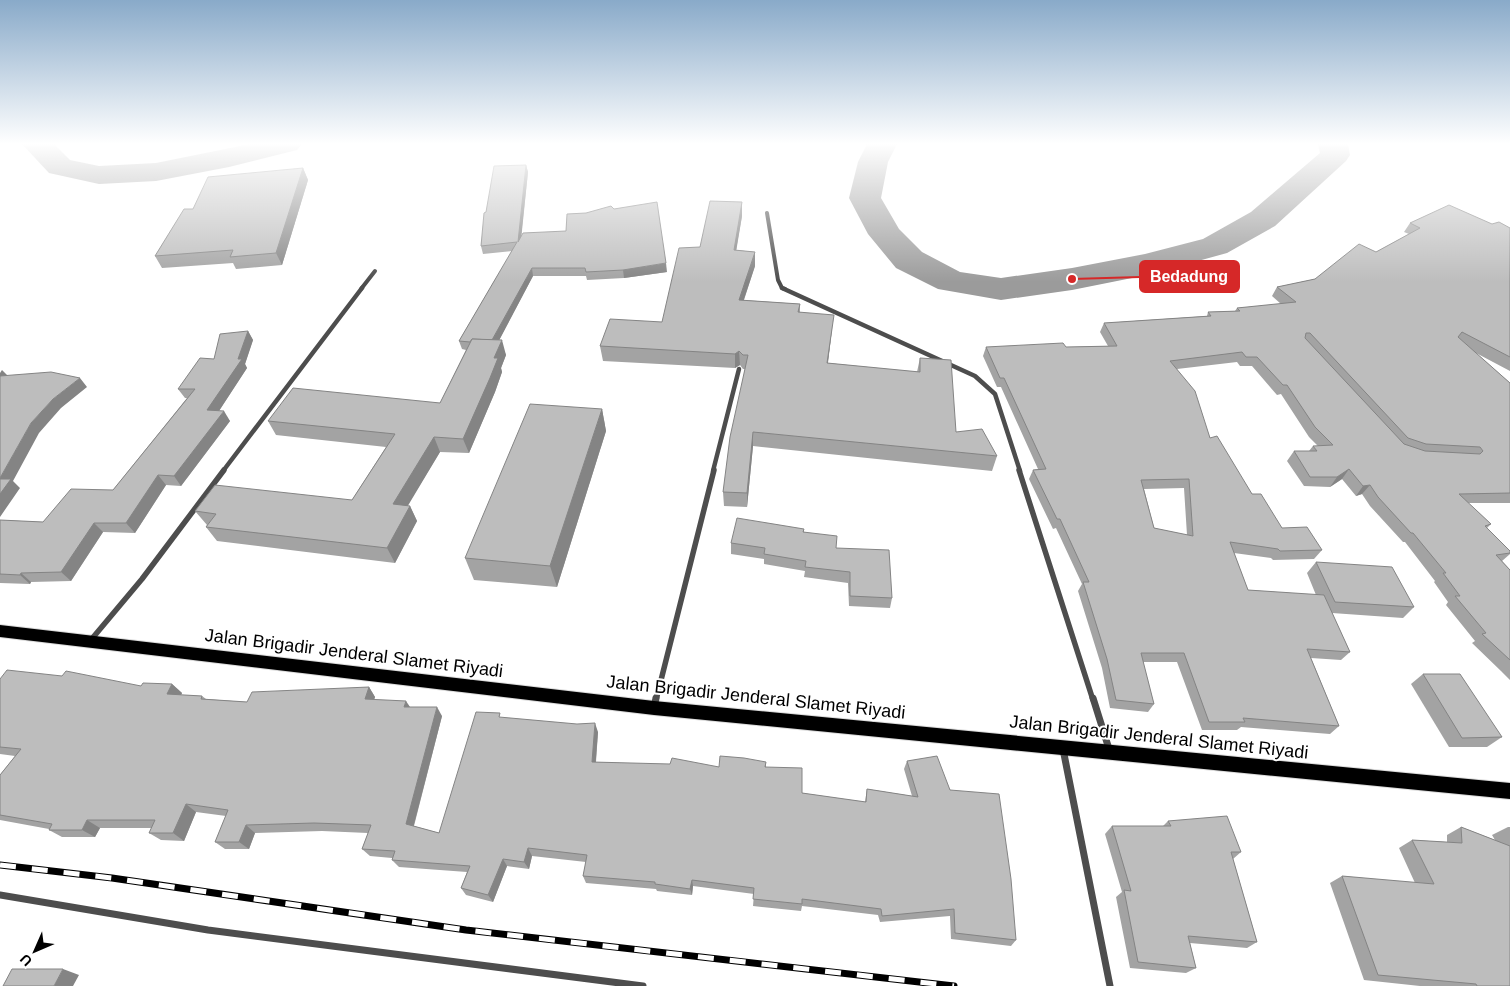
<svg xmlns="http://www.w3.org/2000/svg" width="1510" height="986" font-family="Arial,sans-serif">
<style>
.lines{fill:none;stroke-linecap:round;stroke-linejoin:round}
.river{fill:#9b9b9b;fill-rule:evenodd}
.primary-casing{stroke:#dbdbdb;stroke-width:2}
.minor-far3{stroke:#4d4d4d;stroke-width:4}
.minor-far2{stroke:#4d4d4d;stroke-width:4.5}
.minor-far1{stroke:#4d4d4d;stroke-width:5.5}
.minor{stroke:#4d4d4d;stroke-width:7}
.primary{fill:#000;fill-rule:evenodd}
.rail-casing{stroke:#000;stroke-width:7}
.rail{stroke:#fff;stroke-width:5;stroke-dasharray:16;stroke-linecap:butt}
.wall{fill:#a3a3a3;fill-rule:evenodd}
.shaded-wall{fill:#848484}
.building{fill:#bdbdbd;stroke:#848484;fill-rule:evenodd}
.labels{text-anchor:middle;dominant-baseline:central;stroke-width:4;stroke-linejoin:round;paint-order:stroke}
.near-street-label{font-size:18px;fill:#000;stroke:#fff}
.leader{fill:none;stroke:#d62828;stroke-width:2}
.callout-dot{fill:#d62828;stroke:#fff;stroke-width:2}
.callout{fill:#d62828;stroke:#d62828;stroke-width:2}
.callout-label{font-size:16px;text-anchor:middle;font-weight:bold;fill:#fff}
</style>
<rect width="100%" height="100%" fill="#fff"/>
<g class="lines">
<g class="river">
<polygon points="22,144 54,144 70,160 99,166 156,163 250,144 302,144 297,150 229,167 156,181 99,184 49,173"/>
<polygon points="867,144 897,144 888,162 881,198 899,229 922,252 960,272 1001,278 1072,268 1145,254 1203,239 1251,212 1320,153 1318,144 1348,144 1350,155 1346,161 1275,226 1227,253 1147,275 1072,290 1001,300 938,289 896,268 868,234 849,198 858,162"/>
</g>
<g class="primary-casing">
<polygon id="primary" points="0,625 654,701 1510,783 1510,799 654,715 0,637"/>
</g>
<g class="minor-far3">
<polyline points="767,213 778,280 782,288 785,289"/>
<polyline points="361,289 375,271"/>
</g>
<g class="minor-far2">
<polyline points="782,288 975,376 995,394 1020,471"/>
<polyline points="223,471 362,288"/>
<polyline points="713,471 739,369"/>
</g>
<g class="minor-far1">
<polyline points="1019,470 1093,700"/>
<polyline points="90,641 142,579 224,470"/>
<polyline points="656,700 714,470"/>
</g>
<g class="minor">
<polyline points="1093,698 1109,749"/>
<polyline points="654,708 656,698"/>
<polyline points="1063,749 1110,986"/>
<polyline points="0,895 208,930 643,986"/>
</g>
<use href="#primary" class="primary"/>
<g class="rail-casing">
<polyline id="rail" points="0,865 112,878 466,930 954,986"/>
</g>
<use href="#rail" class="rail"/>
</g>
<g class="wall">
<polygon points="526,165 528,172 521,236 667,272 624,278 587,280 586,276 533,276 499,340 506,355 501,368 502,372 495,392 469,453 440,452 407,506 410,506 417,521 395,563 217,541 206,527 207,525 195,511 352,500 386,447 276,435 268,421 440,403 466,350 462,349 459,341 512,251 483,254 481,246 486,212"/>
<polygon points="303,168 308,180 282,265 236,269 233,263 162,268 155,256 193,209"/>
<polygon points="742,202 742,216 736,250 755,252 755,266 744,300 800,304 800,312 832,329 828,363 917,372 920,358 956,432 997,456 992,471 753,446 747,507 724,506 723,492 745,369 743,369 740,365 735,368 603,361 600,346 662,322 700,247"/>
<path d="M1410 223 1492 224 1510 228V371L1476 353 1510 383V503H1468L1491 524 1487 528 1510 551V554L1502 561 1510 570V680L1501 671 1472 643 1475 641 1446 605 1448 602 1434 582 1435 581 1405 542H1403L1370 506 1362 494 1356 496 1342 479 1330 487 1304 486 1287 461 1294 451H1309L1313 446H1318L1309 437 1281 394 1277 395 1252 366H1240L1237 362 1177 369 1210 438 1252 494 1282 528 1322 550 1314 559 1273 560 1271 558 1234 553 1248 590 1316 595 1307 573 1316 562 1414 607 1403 618 1332 613 1350 652 1341 660 1311 658 1339 726 1330 734 1241 727 1237 730H1202L1177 662H1143L1154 704 1148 712 1110 708 1102 668 1078 591 1082 584 1056 528 1053 529 1029 479 1033 470 1038 469 1001 387H997L983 356 986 347H1066L1108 346 1100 332 1104 323 1207 316 1208 312 1235 311 1237 308 1281 304 1272 296 1277 287 1315 279 1376 252 1409 234 1404 232ZM1184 488 1187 535 1154 528 1144 489Z"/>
<polygon points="248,331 253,340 245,364 247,368 219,411 230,421 181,486 166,485 135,533 103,532 71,581 31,582 30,584 0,583 0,520 43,522 113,490 187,398 185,398 178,389"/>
<polygon points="602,409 606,431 557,587 474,580 465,558"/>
<polygon points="804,529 804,532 836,548 892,598 890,608 849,606 848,583 804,577 805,571 764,564 764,559 731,554 731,543"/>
<polygon points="1423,674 1502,737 1487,747 1449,747 1411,684"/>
<polygon points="0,679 141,686 172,684 182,693 181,695 202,696 206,699 247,702 369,687 375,697 374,700 410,707 442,716 414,826 439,833 503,718 598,732 596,762 719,767 766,762 766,767 802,793 865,802 867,789 912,796 904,769 907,761 950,790 1016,940 1011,946 951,939 950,916 880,922 878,915 802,906 801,911 753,906 754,894 693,886 692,895 657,891 656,889 586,883 583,876 586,862 532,856 529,869 507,866 493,902 466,895 461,888 467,872 399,867 392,860 392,858 370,856 362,849 368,833 322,831 255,833 249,849 225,849 215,842 226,816 196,812 184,841 161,840 149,833 152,828 100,828 95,837 62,837 49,830 49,829 0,820 0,775 15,756 0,754"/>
<polygon points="1168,821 1241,852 1233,859 1257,942 1247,948 1190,943 1196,968 1186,973 1130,968 1116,897 1122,892 1105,834 1112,826 1163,826"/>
<polygon points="1461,827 1495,840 1492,835 1508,827 1510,827 1510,986 1420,986 1364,980 1330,883 1342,876 1415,883 1399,848 1412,840 1447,842 1447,835"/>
</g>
<g class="shaded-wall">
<polygon points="526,165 528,172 520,250 518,242"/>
<polygon points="303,168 308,180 282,265 276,253"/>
<polygon points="742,202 742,216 734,264 734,250"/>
<polygon points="755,252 755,266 739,314 739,300"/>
<polygon points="666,263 667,272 624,278 623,270"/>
<polygon points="532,268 533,276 493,352 490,344"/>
<polygon points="834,315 832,329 826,377 827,363"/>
<polygon points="248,331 253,340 245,364 247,368 213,420 207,410 238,359"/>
<polygon points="502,340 506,355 501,368 502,372 495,392 469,453 463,439 494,358"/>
<polygon points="739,351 740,365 735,368 735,354"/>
<polygon points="2,370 11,379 0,380 0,373"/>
<polygon points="80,378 87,387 61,408 39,433 13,481 20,488 0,517 0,478 31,423 53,399"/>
<polygon points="602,409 606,431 557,587 550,566"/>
<polygon points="224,411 230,421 181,486 174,476"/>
<polygon points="753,432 753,446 747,507 747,493"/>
<polygon points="434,437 440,452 400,519 393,504"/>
<polygon points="1349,469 1342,479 1330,487 1337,477"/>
<polygon points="158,475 166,485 135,533 126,523"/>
<polygon points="1370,485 1362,494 1356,496 1363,486"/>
<polygon points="410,506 417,521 395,563 387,548"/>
<polygon points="94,523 103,532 71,581 61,572"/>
<polygon points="21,573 31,582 30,584 20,575"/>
<polygon points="172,684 182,693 177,703 167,694"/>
<polygon points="369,687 375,697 371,708 365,699"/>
<polygon points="406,701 412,710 404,707"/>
<polygon points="437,707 442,716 412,832 406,824"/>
<polygon points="595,723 598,732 595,771 592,762"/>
<polygon points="186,804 196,812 184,841 173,833"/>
<polygon points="87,820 100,828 95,837 82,830"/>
<polygon points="246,825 255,833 249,849 239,842"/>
<polygon points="528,848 532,856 529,869 524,862"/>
<polygon points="503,859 507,866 493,902 488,895"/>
<polygon points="692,880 693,886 692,895 690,889"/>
<polygon points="63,969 79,975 73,986 54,986"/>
</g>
<g class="building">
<polygon points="526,165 518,242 523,233 566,231 567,214 586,213 611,206 614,209 657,202 666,263 623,270 586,272 585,268 532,268 492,340 472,339 470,342 459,341 517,242 481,246 484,213 486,212 494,166"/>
<polygon points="303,168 276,253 230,257 233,250 155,256 184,209 193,209 208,177"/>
<polygon points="710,201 742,202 734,250 755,252 739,300 800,304 798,312 834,315 827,363 920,372 920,358 951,360 956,432 982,429 997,456 753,432 747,493 723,492 730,437 748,355 743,355 739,351 735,354 600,346 610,319 662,322 679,248 700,247"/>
<path d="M1449 205 1492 224 1499 222 1510 228V357L1462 332 1458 337 1510 383V493L1459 494 1491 524 1485 526 1510 551V553L1496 555 1510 570V660L1482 634 1486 633 1455 596H1460L1443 573H1446L1413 533H1411L1378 497 1370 485 1363 486 1349 469 1337 477H1310L1294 451H1317L1313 446 1333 445 1315 427 1287 385H1283L1257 357H1246L1242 352 1170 361 1195 391 1210 438 1217 436 1252 494H1261L1282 528 1307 527 1322 550 1280 551 1278 549 1230 542 1248 590 1324 595 1350 652 1307 649 1339 726 1243 718 1245 722H1209L1184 653H1141L1154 704 1116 700 1107 659 1083 582H1089L1060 519H1057L1033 470 1046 469 1004 378H1000L986 347 1063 343 1066 347 1117 346 1104 323 1211 316 1208 312 1240 311 1237 308 1296 302 1277 287 1315 279 1359 244 1376 252 1420 228 1410 223ZM1306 333H1310L1408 438 1426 444 1480 447 1483 451 1480 454 1425 451 1404 444 1305 338ZM1189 479 1193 536 1154 528 1141 480Z"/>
<polygon points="248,331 238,359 242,359 207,410 224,411 174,476 158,475 126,523 94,523 61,572 21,573 20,575 0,574 0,520 43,522 71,489 113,490 195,389 178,389 200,358 214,359 220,334"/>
<polygon points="472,339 502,340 494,358 498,358 490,378 463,439 434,437 393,504 410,506 387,548 206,527 216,514 195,511 215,485 352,500 395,434 268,421 293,388 440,403"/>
<polygon points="51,372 80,378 53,399 31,423 0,478 0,376"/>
<polygon points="530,404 602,409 550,566 465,558"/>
<polygon points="0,479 11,479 0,494"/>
<polygon points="737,518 804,529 803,532 837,536 836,548 889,550 892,598 850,596 850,572 805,567 806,561 764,554 765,548 731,543"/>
<polygon points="1316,562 1392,567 1414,607 1335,602"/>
<polygon points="7,670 62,676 66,671 141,686 143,683 172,684 167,694 202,696 201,699 247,702 252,692 369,687 365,699 406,701 404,707 437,707 406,824 439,833 476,712 500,713 499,717 577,724 595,723 592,762 670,764 672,758 719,767 720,756 744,758 766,762 765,767 802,768 802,793 866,802 867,789 918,797 907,761 937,756 950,790 999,794 1011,879 1016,940 955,933 954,909 882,916 881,909 802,899 802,904 753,899 754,888 692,880 690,889 655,884 655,882 583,876 587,855 528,848 524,862 503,859 488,895 461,888 470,866 392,860 395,851 362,849 371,825 314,823 246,825 239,842 215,842 228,810 186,804 173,833 149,833 155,820 87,820 82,830 49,830 52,824 0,815 0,775 21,749 0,747 0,679"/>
<polygon points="1423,674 1460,674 1502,737 1462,738"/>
<polygon points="1227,816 1241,852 1231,852 1257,942 1188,936 1196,968 1138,962 1124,890 1131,891 1112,826 1171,826 1168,821"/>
<polygon points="1461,827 1510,846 1510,986 1477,986 1476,984 1378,975 1342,876 1434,884 1412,840 1462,843"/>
<polygon points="12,969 63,969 54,986 3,986"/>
</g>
<linearGradient id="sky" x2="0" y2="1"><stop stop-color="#89aac9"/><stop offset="0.51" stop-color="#fff"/><stop offset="1" stop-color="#fff" stop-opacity="0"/></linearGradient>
<rect width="1510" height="282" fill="url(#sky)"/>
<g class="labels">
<g class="near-street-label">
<text transform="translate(354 653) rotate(7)">Jalan Brigadir Jenderal Slamet Riyadi</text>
<text transform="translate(756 697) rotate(6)">Jalan Brigadir Jenderal Slamet Riyadi</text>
<text transform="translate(1159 737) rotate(6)">Jalan Brigadir Jenderal Slamet Riyadi</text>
</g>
</g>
<path class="leader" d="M1072 279L1140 277"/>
<circle class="callout-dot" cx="1072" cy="279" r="5"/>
<rect class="callout" x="1140" y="261" width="99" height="31" rx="5"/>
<g class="callout-label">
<text x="1189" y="282">Bedadung</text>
</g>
<g transform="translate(35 951) rotate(225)" stroke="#ffffff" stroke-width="4" paint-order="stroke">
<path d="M0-4L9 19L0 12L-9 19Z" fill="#000000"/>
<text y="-8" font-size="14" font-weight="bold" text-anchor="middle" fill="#000000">U</text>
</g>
</svg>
